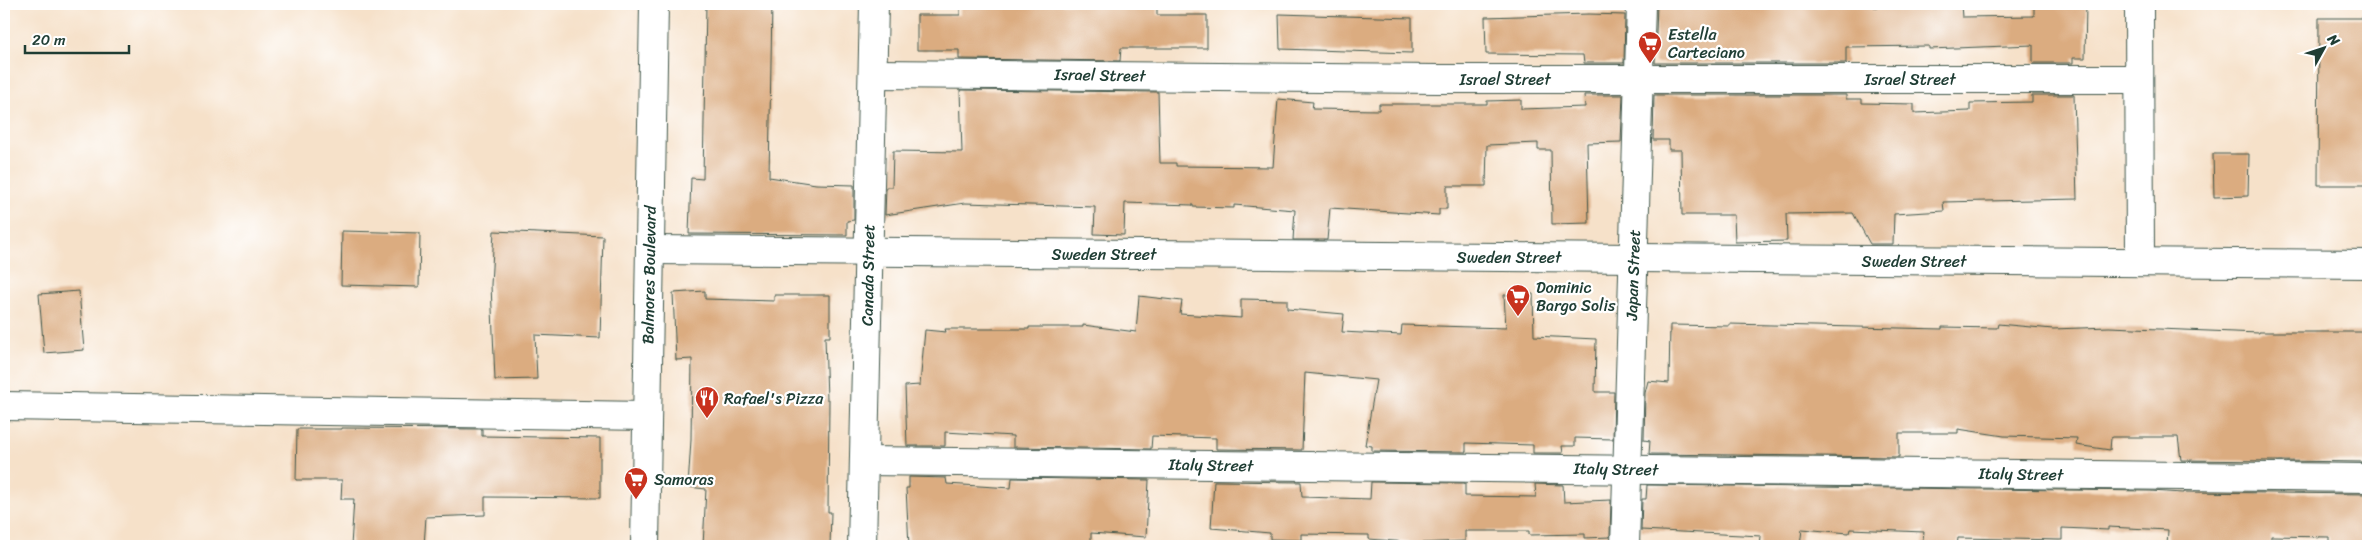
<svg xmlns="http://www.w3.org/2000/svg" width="2372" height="550" font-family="Sriracha,sans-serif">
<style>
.building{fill:#dbac80}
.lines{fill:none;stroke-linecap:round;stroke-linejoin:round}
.minor-casing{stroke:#3f564a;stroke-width:30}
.secondary-casing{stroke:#3f564a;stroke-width:30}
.minor{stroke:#fff;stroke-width:28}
.secondary{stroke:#fff;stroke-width:28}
.labels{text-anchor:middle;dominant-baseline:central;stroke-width:4.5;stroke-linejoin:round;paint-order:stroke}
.poi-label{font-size:16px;fill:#1f3d34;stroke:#fff;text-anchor:start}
.street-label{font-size:16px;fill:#1f3d34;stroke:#fff}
</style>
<rect width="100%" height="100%" fill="#fff"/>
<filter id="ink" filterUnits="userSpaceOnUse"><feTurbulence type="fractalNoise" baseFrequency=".02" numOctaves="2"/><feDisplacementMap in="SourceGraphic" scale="10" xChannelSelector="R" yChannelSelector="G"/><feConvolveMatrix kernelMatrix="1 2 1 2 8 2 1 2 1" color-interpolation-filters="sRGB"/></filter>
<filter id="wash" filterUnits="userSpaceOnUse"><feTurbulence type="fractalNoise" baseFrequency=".0096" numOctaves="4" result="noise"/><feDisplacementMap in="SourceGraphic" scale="20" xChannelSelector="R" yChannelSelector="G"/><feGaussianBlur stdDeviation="1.12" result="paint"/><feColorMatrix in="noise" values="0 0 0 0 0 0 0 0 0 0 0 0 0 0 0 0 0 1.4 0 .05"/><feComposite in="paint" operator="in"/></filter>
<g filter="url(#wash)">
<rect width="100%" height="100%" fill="#f6e1c9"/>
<g id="blocks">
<g class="building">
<polygon points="706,4 772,4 769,177 816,184 854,185 854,220 847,221 847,235 689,234 691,178 703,179"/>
<polygon points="1008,4 1157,4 1157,15 1207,15 1207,48 1121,48 1120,61 959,59 959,50 917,50 917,15 960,15 960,6"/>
<polygon points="1657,4 1784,4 1825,7 1825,4 1873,4 1874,7 1928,8 1928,5 1961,5 1962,17 2034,16 2034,4 2086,4 2085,58 2073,58 2073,63 2033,63 2033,45 1929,49 1929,46 1846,47 1846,63 1655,63"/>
<polygon points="1279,14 1412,18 1412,53 1280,49"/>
<polygon points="1589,14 1625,15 1624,63 1584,63 1583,55 1486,54 1485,17"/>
<polygon points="2319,18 2368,18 2368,185 2318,185"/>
<polygon points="960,90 1158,92 1160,163 1176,163 1176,166 1273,167 1278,99 1313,102 1312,109 1379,110 1379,104 1487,104 1487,101 1521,100 1521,109 1585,107 1584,95 1623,95 1621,142 1587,143 1589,223 1552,224 1551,150 1538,150 1538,143 1487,145 1486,186 1447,186 1447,209 1439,209 1439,215 1330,208 1327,240 1293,240 1295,210 1234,205 1234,208 1193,207 1193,205 1125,203 1124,235 1094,234 1095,207 965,203 885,215 886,187 892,187 893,151 962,152"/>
<polygon points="1654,95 1846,95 1846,99 1862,99 1862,103 1914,104 1914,113 1970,111 1970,103 2032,102 2032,95 2074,95 2077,199 1943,202 1944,211 1894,214 1893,244 1870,244 1853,213 1786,214 1787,241 1735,242 1734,215 1682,215 1681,150 1669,150 1669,140 1653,140"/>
<polygon points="2213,154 2249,154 2248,196 2214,197"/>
<polygon points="342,231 420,233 419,287 341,285"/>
<polygon points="494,231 603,236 600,338 535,335 537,379 495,380 491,285"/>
<polygon points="79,291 84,350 44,353 39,294"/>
<polygon points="705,291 705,299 774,301 774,295 830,295 830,337 825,337 827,400 829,400 828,512 831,512 830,546 703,546 706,489 688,487 691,440 692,359 676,360 673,293"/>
<polygon points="1533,294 1534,336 1596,339 1595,392 1614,392 1613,439 1575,438 1575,446 1562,446 1563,453 1533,453 1533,445 1466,443 1466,452 1372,451 1372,446 1365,445 1376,380 1305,373 1302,450 1216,449 1216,438 1152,436 1151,449 1013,447 1013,436 945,432 945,446 907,446 905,386 920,385 925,330 946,332 945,329 1029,329 1029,327 1083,327 1083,325 1136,332 1139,296 1182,301 1180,314 1241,318 1241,299 1287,300 1287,309 1344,314 1342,332 1401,335 1402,325 1506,328 1504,295"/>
<polygon points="1729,324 1942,329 1942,327 1997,328 1998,324 2053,329 2109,327 2259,333 2259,332 2368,332 2368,462 2181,460 2178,437 2113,437 2111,438 2110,450 2076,445 2077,438 2004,436 1958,429 1958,433 1899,433 1899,457 1649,454 1650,441 1644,440 1645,393 1648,381 1669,383 1670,325 1729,326"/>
<polygon points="342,428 482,429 482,436 600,438 600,498 485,497 485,515 426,517 424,546 351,546 354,499 341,499 342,480 296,480 297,429 342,429"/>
<polygon points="909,477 946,478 947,484 1011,488 1012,478 1149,480 1146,537 1091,533 1091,546 1046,543 1046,546 909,546 906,488 909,488"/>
<polygon points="1214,481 1301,482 1302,497 1370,499 1371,482 1465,483 1465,496 1536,497 1535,484 1563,485 1564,502 1611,500 1610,537 1585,538 1585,534 1529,535 1529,531 1465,531 1465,541 1419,543 1369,539 1369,535 1301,534 1301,540 1270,539 1270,533 1211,528"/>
<polygon points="1647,485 2150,491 2184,493 2184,492 2368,494 2368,546 2329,546 2329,537 2271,536 2271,546 2167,546 2168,530 2108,527 2108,530 2062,528 2062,540 1958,538 1957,546 1922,546 1924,532 1850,529 1849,533 1802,529 1800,546 1760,546 1761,536 1641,530 1642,499 1646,499"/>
</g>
</g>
</g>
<g filter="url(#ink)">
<use href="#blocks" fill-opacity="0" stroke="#3f564a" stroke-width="1"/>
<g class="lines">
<g class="minor-casing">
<g id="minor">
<polyline points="2139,4 2140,262"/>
<polyline points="873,74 1437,79 2138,79"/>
<polyline points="650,250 2368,264"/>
<polyline points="4,406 647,416"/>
<polyline points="864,461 2368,478"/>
<polyline points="862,546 874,4"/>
<polyline points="1625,546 1641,4"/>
</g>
</g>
<g class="secondary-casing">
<polyline id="secondary" points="645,546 654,4"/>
</g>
<use href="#minor" class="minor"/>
<use href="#secondary" class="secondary"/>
</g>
</g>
<defs>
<g id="supermarket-pin" transform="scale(1.25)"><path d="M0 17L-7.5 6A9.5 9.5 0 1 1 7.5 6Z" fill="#c8321e" stroke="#fff"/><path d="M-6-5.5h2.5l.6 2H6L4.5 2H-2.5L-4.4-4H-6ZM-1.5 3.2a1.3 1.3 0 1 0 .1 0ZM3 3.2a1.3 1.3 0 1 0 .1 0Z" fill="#fff"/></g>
<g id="restaurant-pin" transform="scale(1.25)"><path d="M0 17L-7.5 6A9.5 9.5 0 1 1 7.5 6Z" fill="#c8321e" stroke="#fff"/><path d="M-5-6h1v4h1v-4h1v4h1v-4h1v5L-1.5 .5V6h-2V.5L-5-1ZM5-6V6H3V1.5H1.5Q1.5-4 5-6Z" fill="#fff"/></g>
</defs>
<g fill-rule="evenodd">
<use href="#supermarket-pin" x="1650" y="43"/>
<use href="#supermarket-pin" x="1518" y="296"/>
<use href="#restaurant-pin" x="707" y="398"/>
<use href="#supermarket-pin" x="636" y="479"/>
</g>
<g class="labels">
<g class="poi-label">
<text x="1668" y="34">Estella<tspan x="1668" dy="18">Carteciano</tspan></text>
<text x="1536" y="287">Dominic<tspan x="1536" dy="18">Bargo Solis</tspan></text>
<text x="724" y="398">Rafael's Pizza</text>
<text x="654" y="479">Samoras</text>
</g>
<g class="street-label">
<text transform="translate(1100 75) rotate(1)">Israel Street</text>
<text x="1505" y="79">Israel Street</text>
<text x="1910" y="79">Israel Street</text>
<text x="1104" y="254">Sweden Street</text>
<text x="1509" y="257">Sweden Street</text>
<text x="1914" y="261">Sweden Street</text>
<text transform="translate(649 275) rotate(-89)">Balmores Boulevard</text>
<text transform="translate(868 275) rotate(-89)">Canada Street</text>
<text transform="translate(1633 275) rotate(-88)">Japan Street</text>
<text transform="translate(1211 465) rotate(1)">Italy Street</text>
<text transform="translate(1616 469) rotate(1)">Italy Street</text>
<text transform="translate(2021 474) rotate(1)">Italy Street</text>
</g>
</g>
<rect width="2372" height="550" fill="none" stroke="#fff" stroke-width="20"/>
<g transform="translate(2324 48) rotate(50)" stroke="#ffffff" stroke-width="4" paint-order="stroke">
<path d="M0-4L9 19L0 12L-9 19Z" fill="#1f3d34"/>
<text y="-8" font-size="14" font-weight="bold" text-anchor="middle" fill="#1f3d34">N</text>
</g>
<path d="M25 45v8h104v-8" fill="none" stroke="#1f3d34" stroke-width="2.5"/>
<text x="32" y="45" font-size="15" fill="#1f3d34" stroke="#ffffff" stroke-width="4" paint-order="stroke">20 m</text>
</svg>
